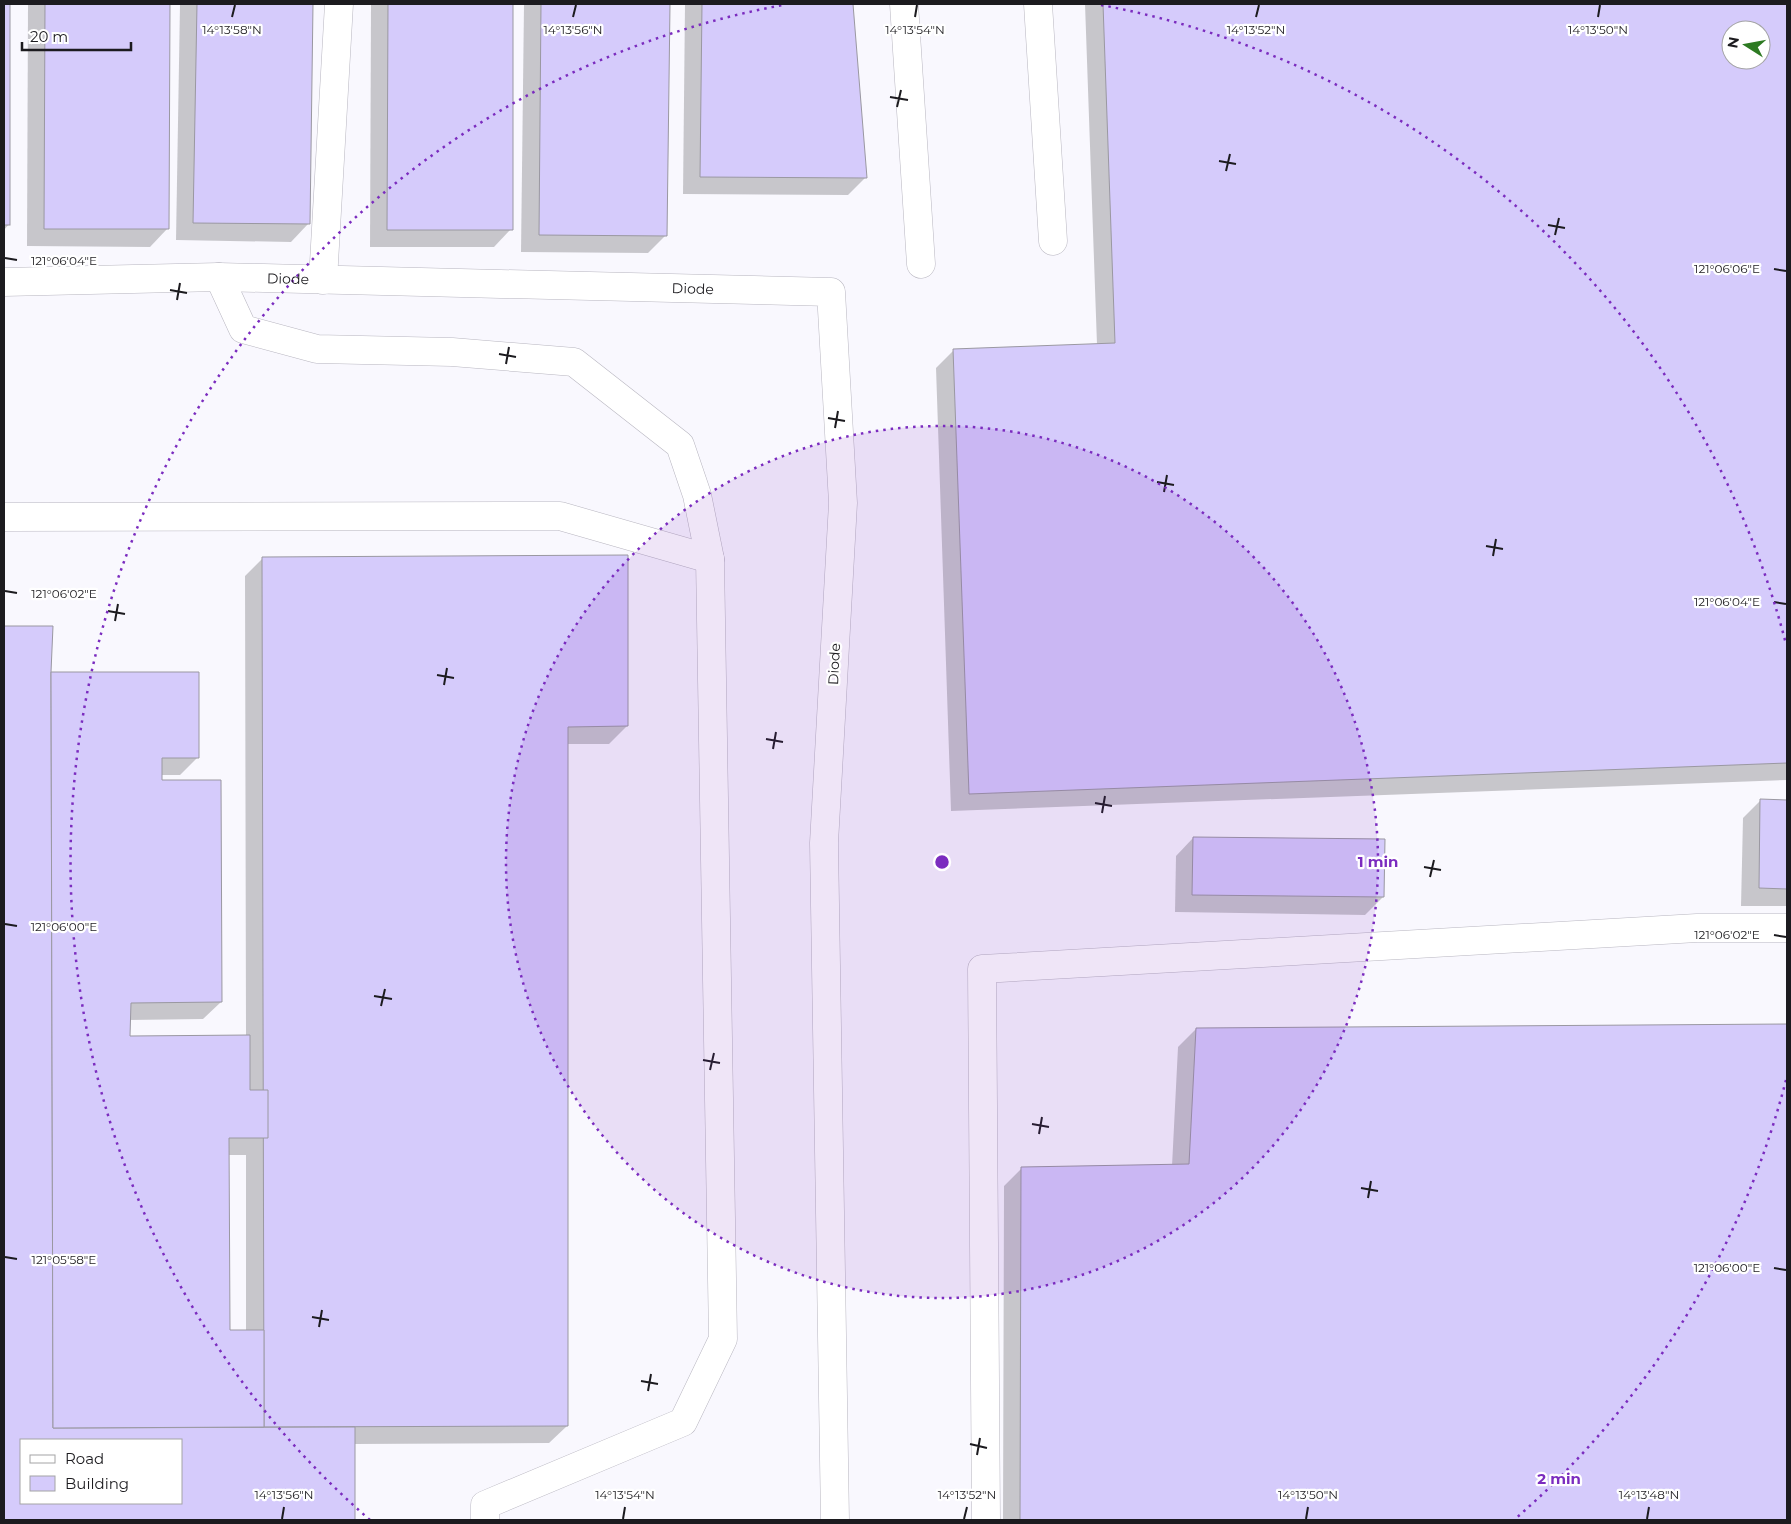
<svg xmlns="http://www.w3.org/2000/svg" width="1791" height="1524" font-family="Montserrat,sans-serif">
<style>
.shadow{fill:#0003;fill-rule:evenodd}
.building{fill:#d5cbfb;stroke:#9a98a1;fill-rule:evenodd}
.lines{fill:none;stroke-linecap:round;stroke-linejoin:round}
.minor-casing{stroke:#b8b6c0;stroke-width:29}
.minor{stroke:#fff;stroke-width:28}
.ticks{fill:none;stroke:#1c1b1f;stroke-width:2}
.ring{fill:none;stroke:#7b2cbf;stroke-width:2.5;stroke-dasharray:2.5 5}
.labels{text-anchor:middle;dominant-baseline:central;stroke-width:4.5;stroke-linejoin:round;paint-order:stroke}
.street-label{font-size:14px;fill:#1c1b1f;stroke:#fff}
.ticks-label{font-size:12px;text-anchor:middle;fill:#1c1b1f;stroke:#fff;stroke-width:4.5;stroke-linejoin:round;paint-order:stroke}
.centre{fill:#7b2cbf;stroke:#fff;stroke-width:2.5}
.ring-label{font-size:15px;text-anchor:middle;font-weight:bold;fill:#7b2cbf;stroke:#fff;stroke-width:4.5;stroke-linejoin:round;paint-order:stroke}
</style>
<rect width="100%" height="100%" fill="#f9f8fe"/>
<g class="shadow">
<polygon points="4,4 9,4 9,224 4,230"/>
<polygon points="28,4 169,4 167,229 150,247 27,246"/>
<polygon points="180,4 312,4 308,224 291,242 176,240"/>
<polygon points="371,4 512,4 511,229 494,247 370,247"/>
<polygon points="524,4 668,4 666,235 648,253 521,252"/>
<polygon points="685,4 852,4 866,177 848,195 683,194"/>
<path d="M1085 4H1787V780L951 811 936 368 954 350 1097 345ZM1731 30H1761V60H1731Z"/>
<path d="M263 558 627 726 609 744H567V1426L549 1443 354 1444 353 1520H4V628H51L50 673 198 757 180 775H160L221 1002 203 1019 129 1020V1037L246 1036 245 576ZM228 1155H246V1332H229ZM21 1440H181V1503H21Z"/>
<polygon points="1760,801 1787,801 1787,906 1741,906 1743,818"/>
<polygon points="1193,838 1383,897 1365,915 1175,912 1176,856"/>
<polygon points="1787,1025 1787,1520 1003,1520 1004,1186 1022,1168 1172,1166 1178,1047 1196,1029"/>
</g>
<g class="building">
<rect x="4" y="4" width="6" height="221"/>
<polygon points="45,4 170,4 169,229 44,229"/>
<polygon points="197,4 313,4 310,224 193,223"/>
<polygon points="388,4 513,4 513,230 387,230"/>
<polygon points="541,4 670,4 667,236 539,235"/>
<polygon points="702,4 853,4 867,178 700,177"/>
<path d="M1103 4H1787V763L969 794 953 349 1115 343ZM1731 30H1761V60H1731Z"/>
<polygon points="628,555 628,726 568,727 568,1426 264,1427 262,557"/>
<path d="M4 626H53L51 672 53 1428 355 1427V1520H4ZM21 1440H181V1503H21Z"/>
<polygon points="51,672 199,672 199,758 162,758 162,780 221,780 222,1002 131,1003 130,1036 250,1035 250,1090 268,1090 268,1138 229,1138 230,1330 264,1330 264,1427 53,1428"/>
<polygon points="1760,799 1787,800 1787,889 1759,888"/>
<polygon points="1193,837 1385,839 1384,897 1192,895"/>
<polygon points="1787,1024 1787,1520 1020,1520 1021,1167 1189,1164 1196,1028"/>
</g>
<g class="lines">
<g class="minor-casing">
<g id="minor">
<polyline points="904,4 921,264"/>
<polyline points="1038,4 1053,241"/>
<polyline points="219,277 243,329 317,349 452,352 574,362 680,445 697,495 710,559 723,1339 683,1422 485,1505 485,1520"/>
<polyline points="323,280 339,4"/>
<path id="s1" d="M4 282 219 277 831 292 843 503 824 843 835 1520"/>
<polyline points="4,517 560,516 710,559"/>
<polyline points="986,1520 982,969 1697,928 1787,928"/>
</g>
</g>
<use href="#minor" class="minor"/>
</g>
<path class="ticks" d="M232 17 235 5M573 17 576 5M915 17 917 5M1256 17 1259 5M1598 17 1600 5M890 97 908 100M897 107 901 90M1219 161 1236 164M1226 171 1230 154M1548 225 1565 228M1555 235 1559 218M5 258 17 260M1774 269 1786 271M170 290 187 293M177 300 180 283M499 354 516 357M506 364 509 347M828 418 845 421M835 428 838 411M1157 482 1174 485M1164 492 1167 475M1486 546 1503 549M1493 556 1496 539M5 591 17 593M1774 602 1786 604M108 611 125 614M115 621 118 604M437 675 454 678M444 685 447 668M766 739 783 742M773 749 776 732M1095 803 1112 806M1102 813 1105 796M1424 867 1441 870M1430 877 1434 860M5 924 17 926M1774 935 1786 937M374 996 392 999M381 1006 385 989M703 1060 720 1063M710 1070 714 1053M1032 1124 1049 1127M1039 1134 1042 1117M1361 1188 1378 1191M1368 1198 1371 1181M5 1257 17 1259M1774 1268 1786 1270M312 1317 329 1320M319 1327 322 1310M641 1381 658 1384M648 1391 651 1374M970 1444 987 1448M977 1455 980 1438M282 1519 284 1507M623 1519 625 1507M964 1519 967 1507M1306 1519 1308 1507M1647 1519 1649 1507"/>
<circle cx="942" cy="862" r="436" fill="#7b2cbf" fill-opacity=".12"/>
<g class="ring">
<circle cx="942" cy="862" r="436"/>
<path d="M1786 1080A872 872 0 0 1 1514 1520M370 1520A872 872 0 0 1 783 5M1101 5A872 872 0 0 1 1786 644"/>
</g>
<g class="labels">
<g class="street-label">
<text stroke="none"><textPath href="#s1" startOffset="284">Diode</textPath></text>
<text stroke="none"><textPath href="#s1" startOffset="689">Diode</textPath></text>
<text transform="translate(834 664) rotate(-87)">Diode</text>
</g>
</g>
<g class="ticks-label">
<text x="232" y="34">14°13'58"N</text>
<text x="573" y="34">14°13'56"N</text>
<text x="915" y="34">14°13'54"N</text>
<text x="1256" y="34">14°13'52"N</text>
<text x="1598" y="34">14°13'50"N</text>
<text x="64" y="265">121°06'04"E</text>
<text x="1727" y="273">121°06'06"E</text>
<text x="64" y="598">121°06'02"E</text>
<text x="1727" y="606">121°06'04"E</text>
<text x="64" y="931">121°06'00"E</text>
<text x="1727" y="939">121°06'02"E</text>
<text x="64" y="1264">121°05'58"E</text>
<text x="1727" y="1272">121°06'00"E</text>
<text x="284" y="1499">14°13'56"N</text>
<text x="625" y="1499">14°13'54"N</text>
<text x="967" y="1499">14°13'52"N</text>
<text x="1308" y="1499">14°13'50"N</text>
<text x="1649" y="1499">14°13'48"N</text>
</g>
<circle cx="942" cy="862" r="8" class="centre"/>
<g class="ring-label">
<text x="1378" y="867">1 min</text>
<text x="1559" y="1484">2 min</text>
</g>
<rect width="1791" height="1524" fill="none" stroke="#1c1b1f" stroke-width="10"/>
<rect x="20" y="1439" width="162" height="65" fill="#ffffff" stroke="#a4a4a5"/>
<rect x="30" y="1455" width="25" height="8" fill="#ffffff" stroke="#a4a4a5"/>
<text x="65" y="1464" font-size="15" fill="#1c1b1f">Road</text>
<rect x="30" y="1476" width="25" height="15" fill="#d5cbfb" stroke="#a4a4a5"/>
<text x="65" y="1489" font-size="15" fill="#1c1b1f">Building</text>
<g transform="translate(1746 45) rotate(281)"><circle r="24" fill="#ffffff" stroke="#a4a4a5"/>
<path d="M0-4L9 19L0 12L-9 19Z" fill="#2d7a22"/>
<text y="-8" font-size="14" font-weight="bold" text-anchor="middle" fill="#1c1b1f">N</text>
</g>
<path d="M22 42v8h109v-8" fill="none" stroke="#1c1b1f" stroke-width="2.5"/>
<text x="30" y="42" font-size="15" fill="#1c1b1f" stroke="#ffffff" stroke-width="4" paint-order="stroke">20 m</text>
</svg>
